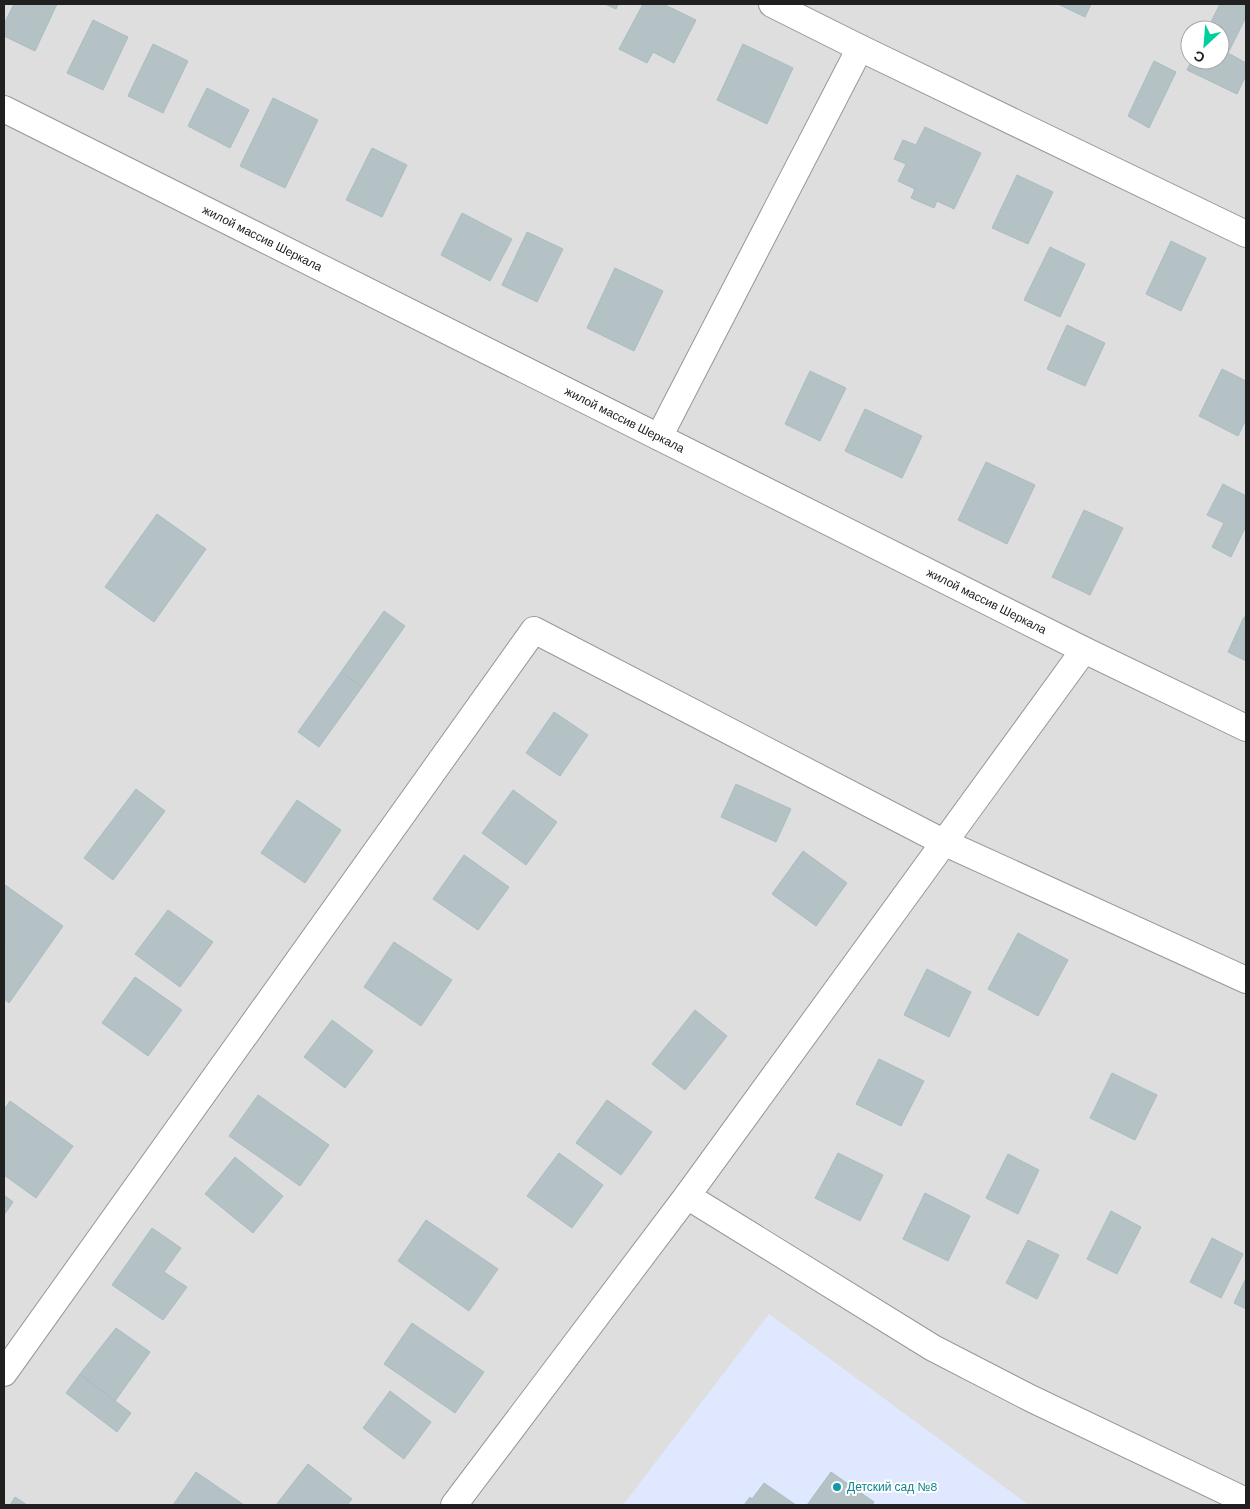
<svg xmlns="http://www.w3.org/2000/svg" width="1250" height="1509" font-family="'DM Sans',sans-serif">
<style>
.residential{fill:#dddedd;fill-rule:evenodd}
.education{fill:#e0e8ff}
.building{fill:#b5c2c5;stroke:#a8bdc3}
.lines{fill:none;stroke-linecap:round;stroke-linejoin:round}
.minor-casing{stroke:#979797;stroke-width:28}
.minor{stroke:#fff;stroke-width:26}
.culture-dot{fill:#0f9aa8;stroke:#fff;stroke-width:2}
.labels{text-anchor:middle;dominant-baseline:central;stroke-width:4;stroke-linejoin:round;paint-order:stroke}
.street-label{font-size:12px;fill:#202020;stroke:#fff}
.culture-label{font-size:12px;fill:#0d838f;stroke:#fff;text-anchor:start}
</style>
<rect width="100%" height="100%" fill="#e6ecf0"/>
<path class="residential" d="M4 4H1246V1505H4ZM1190 30H1220V60H1190Z"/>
<polygon class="education" points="769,1314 1029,1505 623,1505"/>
<g class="building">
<polygon points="14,4 57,4 35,51 4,36 4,24"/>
<polygon points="605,4 618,4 616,9"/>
<polygon points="643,4 663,4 696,20 674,63 653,52 647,63 619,49"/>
<polygon points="1058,4 1091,4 1085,17"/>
<polygon points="1220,4 1246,4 1246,17 1228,53 1246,63 1246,75 1237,94 1187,70 1192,60 1220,60 1220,30 1207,30"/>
<polygon points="93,20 128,37 103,90 67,73"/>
<polygon points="153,44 188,61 163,113 128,96"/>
<polygon points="743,44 793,68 767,124 717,100"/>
<polygon points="1154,61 1176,72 1149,128 1128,116"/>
<polygon points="207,88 249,110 230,148 188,126"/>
<polygon points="273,98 318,120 285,188 240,166"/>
<polygon points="925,127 981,153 954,209 937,201 934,208 911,198 915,189 898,181 906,164 894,159 903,140 916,145"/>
<polygon points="372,148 407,165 382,217 346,200"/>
<polygon points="1017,175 1053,192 1028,244 992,228"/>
<polygon points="462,213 512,239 490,281 441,255"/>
<polygon points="527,232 563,249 537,302 502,285"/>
<polygon points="1171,241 1206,258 1181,311 1146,294"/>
<polygon points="1050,247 1085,264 1060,317 1024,300"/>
<polygon points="615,268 663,291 634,351 587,328"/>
<polygon points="1067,325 1105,343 1085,386 1047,369"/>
<polygon points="1222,369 1246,381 1246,419 1238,436 1199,416"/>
<polygon points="810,371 846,388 820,441 785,424"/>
<polygon points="865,409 922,436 902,478 845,451"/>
<polygon points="986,462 1035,485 1007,544 958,520"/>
<polygon points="1223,484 1246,496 1246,526 1231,557 1212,547 1224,523 1207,515"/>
<polygon points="1084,510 1123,528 1090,595 1052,577"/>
<polygon points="157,514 206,549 154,622 105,587"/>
<polygon points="384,611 405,626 362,687 341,672"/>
<polygon points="1244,617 1246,617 1246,661 1228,652"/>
<polygon points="341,672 362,687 319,747 298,732"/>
<polygon points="554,712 588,735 560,776 526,753"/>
<polygon points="736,784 791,809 776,842 721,817"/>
<polygon points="136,789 165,811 113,880 84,858"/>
<polygon points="513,790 557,822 526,865 482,833"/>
<polygon points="297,800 341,830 305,883 261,853"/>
<polygon points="803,851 847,883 816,926 772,894"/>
<polygon points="464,855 509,887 478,930 433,899"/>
<polygon points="5,885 63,926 9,1003 4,999"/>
<polygon points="168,910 213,942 180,987 135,954"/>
<polygon points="1018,933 1068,960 1038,1016 988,989"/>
<polygon points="394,942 452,980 421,1026 364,987"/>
<polygon points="927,969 971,992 949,1037 904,1015"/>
<polygon points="135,977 182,1010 148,1056 102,1023"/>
<polygon points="695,1010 727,1036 685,1090 652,1064"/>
<polygon points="332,1020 373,1051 345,1088 304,1057"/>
<polygon points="879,1059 924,1081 901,1126 856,1104"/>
<polygon points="1112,1073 1157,1095 1135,1140 1090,1118"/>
<polygon points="258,1095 329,1145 300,1186 229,1136"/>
<polygon points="607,1100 652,1132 621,1175 576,1143"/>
<polygon points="10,1101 73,1146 36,1198 4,1175 4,1110"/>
<polygon points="559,1153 603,1185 572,1228 527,1196"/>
<polygon points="838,1153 883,1175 860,1221 815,1198"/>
<polygon points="1008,1154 1039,1170 1018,1214 986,1198"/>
<polygon points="235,1157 283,1196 253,1233 205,1194"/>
<polygon points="925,1193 970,1216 948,1261 903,1239"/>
<polygon points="4,1195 13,1202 4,1215"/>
<polygon points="1111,1211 1141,1227 1117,1274 1087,1259"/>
<polygon points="426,1220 498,1269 469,1311 398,1261"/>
<polygon points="152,1228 181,1248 164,1272 187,1287 163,1320 112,1285"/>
<polygon points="1212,1238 1243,1254 1221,1298 1190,1282"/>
<polygon points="1028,1240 1059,1255 1037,1299 1006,1283"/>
<polygon points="1246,1278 1246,1309 1234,1303"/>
<polygon points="412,1323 484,1372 455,1413 384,1364"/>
<polygon points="116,1328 150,1352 115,1401 80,1374"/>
<polygon points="80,1374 131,1413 117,1432 66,1393"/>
<polygon points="390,1391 431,1422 404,1459 363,1428"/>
<polygon points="308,1464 352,1499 347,1505 276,1505"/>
<polygon points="196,1472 244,1505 173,1505"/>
<polygon points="831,1472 874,1502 872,1505 807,1505"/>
<polygon points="764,1483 796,1505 744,1505 750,1497 752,1499"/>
<polygon points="15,1497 27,1505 10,1505"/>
</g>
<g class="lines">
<g class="minor-casing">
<g id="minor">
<polyline points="772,4 860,48 1246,234"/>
<path id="s1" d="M4 109 1084 650 1246 728"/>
<polyline points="659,437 860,48"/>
<polyline points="687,1196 933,1348 1032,1399 1246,1501"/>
<polyline points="4,1373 534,630 943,842 1246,980"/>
<polyline points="454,1505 687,1196 1084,650"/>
</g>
</g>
<use href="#minor" class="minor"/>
</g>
<circle class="culture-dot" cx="837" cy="1487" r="5"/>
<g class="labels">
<g class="street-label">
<text stroke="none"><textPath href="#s1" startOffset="289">жилой массив Шеркала</textPath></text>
<text stroke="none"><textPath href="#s1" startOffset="694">жилой массив Шеркала</textPath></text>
<text stroke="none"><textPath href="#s1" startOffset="1099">жилой массив Шеркала</textPath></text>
</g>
<g class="culture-label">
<text x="847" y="1487">Детский сад №8</text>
</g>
</g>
<rect width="1250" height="1509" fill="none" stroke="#202020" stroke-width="10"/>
<g transform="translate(1205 45) rotate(206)"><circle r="24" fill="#ffffff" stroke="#a6a6a6"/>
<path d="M0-4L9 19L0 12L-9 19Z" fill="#00cf9e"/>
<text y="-8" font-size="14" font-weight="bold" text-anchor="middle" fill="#202020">С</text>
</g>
</svg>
